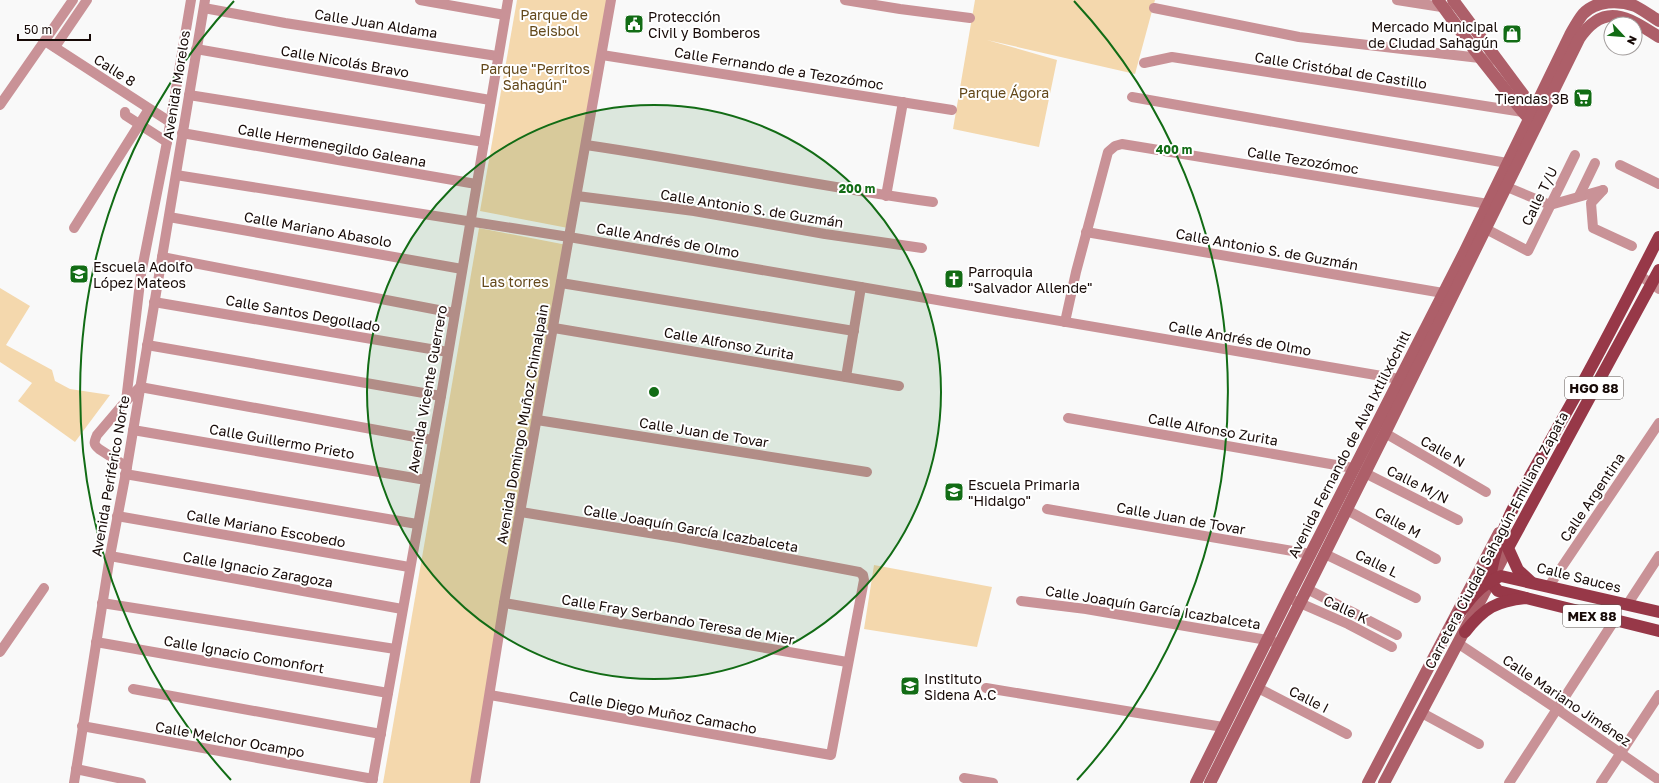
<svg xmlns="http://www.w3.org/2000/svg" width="1659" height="783" font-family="'Golos Text',sans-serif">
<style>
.green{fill:#f4d8ad}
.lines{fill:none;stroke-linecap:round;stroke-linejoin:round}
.street{stroke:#c99297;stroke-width:10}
.secondary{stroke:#ad5f69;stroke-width:12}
.primary{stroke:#973848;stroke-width:12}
.ring{fill:none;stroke:#126c15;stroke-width:2}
.labels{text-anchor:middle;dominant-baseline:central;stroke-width:4;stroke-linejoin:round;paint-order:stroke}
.shield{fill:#fff;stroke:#5d5451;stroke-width:1}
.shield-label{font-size:13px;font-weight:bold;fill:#170a07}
.park-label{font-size:14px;fill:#63481a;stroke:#fff}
.poi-label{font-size:14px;fill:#170a07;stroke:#fff;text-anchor:start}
.street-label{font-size:14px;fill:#170a07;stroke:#fff}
.centre{fill:#126c15;stroke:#fff;stroke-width:2}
.ring-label{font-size:12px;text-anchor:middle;font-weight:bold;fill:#126c15;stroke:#fff;stroke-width:4;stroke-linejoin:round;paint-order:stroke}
</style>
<rect width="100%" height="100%" fill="#f9f9f9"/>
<g class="green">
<polygon points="517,0 608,0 568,228 480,211"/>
<polygon points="975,0 1155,0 1135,74 987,40 1057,60 1039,147 953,129"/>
<polygon points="479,228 567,245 471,783 383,783"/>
<polygon points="0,288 30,306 6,345 52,370 55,381 70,389 110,395 75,442 18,401 32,383 0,362"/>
<polygon points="874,565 992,587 977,647 864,629"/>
</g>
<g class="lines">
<g class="street">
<polyline points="420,0 505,15"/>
<polyline points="845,0 900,9 970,18"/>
<polyline points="1397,0 1448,8"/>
<polyline points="204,8 285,23 497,56"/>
<polyline points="1154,8 1299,37 1497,60"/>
<polyline points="45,41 170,122"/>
<polyline points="55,47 87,0"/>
<polyline points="196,49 490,100"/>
<polyline points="602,55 952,110"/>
<polyline points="1144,63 1172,57 1523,112 1526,109"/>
<polyline points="189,95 484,142"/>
<polyline points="1132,97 1507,163"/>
<polyline points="0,105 73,0"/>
<polyline points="125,112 125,115 167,142"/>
<polyline points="182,133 476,184"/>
<path d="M586 145C702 162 817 186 933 202"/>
<polyline points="1620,165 1659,184"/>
<polyline points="176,175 569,237 1405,380"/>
<polyline points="1507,187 1550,205 1603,190"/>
<polyline points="1603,190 1591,203 1593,228 1632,246"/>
<polyline points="577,196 694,211 825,234 922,248"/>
<polyline points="886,196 903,102"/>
<polyline points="1579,196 1595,163"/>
<polyline points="169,217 462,269"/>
<polyline points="74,228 149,109"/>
<polyline points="1486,229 1528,251 1575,155"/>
<polyline points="1086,232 1443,293"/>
<polyline points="162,257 454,313"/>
<polyline points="1639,275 1659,289"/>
<polyline points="561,283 854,331"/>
<polyline points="154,302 448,352"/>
<polyline points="1065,322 1076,272 1108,152 1115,146 1122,144 1488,204"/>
<polyline points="554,328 899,386"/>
<polyline points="147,345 441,396"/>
<polyline points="846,377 861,287"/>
<polyline points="126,401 141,274 167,142 191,0"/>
<polyline points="1068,418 1353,468"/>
<polyline points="537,420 867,472"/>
<polyline points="133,430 426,480"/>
<polyline points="1385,433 1486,492"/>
<path d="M127 467 99 449C93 444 94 442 97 435L126 401 140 387 432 440"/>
<polyline points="1365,473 1458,520"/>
<polyline points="125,474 417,524"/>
<polyline points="1047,509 1310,554"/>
<polyline points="1347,510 1436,559"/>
<polyline points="117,516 409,567"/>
<polyline points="1325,554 1416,598"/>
<polyline points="110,556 402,609"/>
<polyline points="1549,586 1659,423"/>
<polyline points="1307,589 1397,635"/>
<polyline points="1293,600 1348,624 1392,647"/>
<polyline points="1021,601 1086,609 1267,640 1274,642"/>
<polyline points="102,603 395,649"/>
<polyline points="504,603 847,662"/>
<polyline points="1627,605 1659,556"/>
<polyline points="96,642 388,693"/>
<polyline points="1459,644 1557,709 1659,780"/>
<polyline points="0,652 44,588"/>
<polyline points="986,688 1223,727"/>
<polyline points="1258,688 1347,734"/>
<polyline points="133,689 381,734"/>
<polyline points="490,695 831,755 864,580 863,575 859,572 680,538 521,512"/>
<polyline points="1422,713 1479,744"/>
<polyline points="82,726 373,779"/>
<polyline points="76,769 141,783"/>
<polyline points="964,778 993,783"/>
<polyline points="74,783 110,556 127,467 205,0"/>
<polyline points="372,783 441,396 508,0"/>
<polyline points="475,783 504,603 611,0"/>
<polyline points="1509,783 1614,621"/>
<polyline points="1601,783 1659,695"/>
</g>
<g class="secondary">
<polyline points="1438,0 1481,59 1523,112 1534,124"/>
<polyline points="1453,0 1537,113"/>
<path d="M1196 783 1288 598 1465 251 1570 35C1574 28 1578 20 1583 14 1596 0 1619 0 1635 6 1643 10 1651 16 1659 21"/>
<path d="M1210 783 1385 433 1579 39C1604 1 1628 17 1659 37"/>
<polyline points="1368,783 1499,533"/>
<polyline points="1384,783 1508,548"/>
</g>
<g class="primary">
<polyline points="1531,582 1518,570 1508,548 1659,270"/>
<path d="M1526 598 1498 591 1490 581C1495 528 1533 473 1558 427 1594 365 1626 301 1659 237"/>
<path d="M1452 624C1466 604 1478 585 1501 576L1659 612"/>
<path d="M1465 632C1484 608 1496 601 1526 598L1659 631"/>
</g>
</g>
<circle cx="654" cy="392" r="287" fill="#126c15" fill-opacity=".12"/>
<g class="ring">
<circle cx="654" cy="392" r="287"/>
<path d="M231 780A574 574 0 0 1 234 1M1074 1A574 574 0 0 1 1077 780"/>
</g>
<defs>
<g id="civic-square" transform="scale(1)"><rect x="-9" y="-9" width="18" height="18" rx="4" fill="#126c15" stroke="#fff"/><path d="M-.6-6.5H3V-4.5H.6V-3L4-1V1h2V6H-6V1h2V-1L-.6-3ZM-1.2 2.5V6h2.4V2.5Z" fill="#fff"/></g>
<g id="shop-square" transform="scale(1)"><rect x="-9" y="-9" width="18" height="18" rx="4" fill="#126c15" stroke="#fff"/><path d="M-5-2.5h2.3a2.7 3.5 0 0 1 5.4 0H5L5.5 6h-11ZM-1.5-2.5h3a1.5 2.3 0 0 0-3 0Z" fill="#fff"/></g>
<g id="supermarket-square" transform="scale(1)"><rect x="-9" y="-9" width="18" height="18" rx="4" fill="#126c15" stroke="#fff"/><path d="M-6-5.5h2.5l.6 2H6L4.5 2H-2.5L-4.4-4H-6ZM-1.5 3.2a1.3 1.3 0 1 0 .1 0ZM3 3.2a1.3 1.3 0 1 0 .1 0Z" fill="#fff"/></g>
<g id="school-square" transform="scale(1)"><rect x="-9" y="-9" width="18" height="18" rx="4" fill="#126c15" stroke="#fff"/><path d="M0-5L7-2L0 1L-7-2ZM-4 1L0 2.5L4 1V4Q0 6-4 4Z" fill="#fff"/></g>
<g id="church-square" transform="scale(1)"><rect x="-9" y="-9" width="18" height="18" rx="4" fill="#126c15" stroke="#fff"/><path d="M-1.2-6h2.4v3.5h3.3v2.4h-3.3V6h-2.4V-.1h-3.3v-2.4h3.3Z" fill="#fff"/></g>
</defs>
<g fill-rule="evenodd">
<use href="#civic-square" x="634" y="24"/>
<use href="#shop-square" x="1512" y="34"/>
<use href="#supermarket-square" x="1583" y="98"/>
<use href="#school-square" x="79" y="274"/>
<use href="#church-square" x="954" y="279"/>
<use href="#school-square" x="954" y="492"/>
<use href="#school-square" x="910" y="686"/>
</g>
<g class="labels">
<g class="shield">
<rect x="1565" y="377" width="58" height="22" rx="3"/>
<rect x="1563" y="605" width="58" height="22" rx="3"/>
</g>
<g class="shield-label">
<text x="1594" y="388">HGO 88</text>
<text x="1592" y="616">MEX 88</text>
</g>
<g class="park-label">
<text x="554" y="14">Parque de<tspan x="554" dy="16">Beisbol</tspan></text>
<text x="535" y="68">Parque "Perritos<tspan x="535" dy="16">Sahagún"</tspan></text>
<text x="1004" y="92">Parque Ágora</text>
<text x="515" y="281">Las torres</text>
</g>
<g class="poi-label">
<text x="648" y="16">Protección<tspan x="648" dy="16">Civil y Bomberos</tspan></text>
<text x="1498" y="26" text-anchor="end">Mercado Municipal<tspan x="1498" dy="16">de Ciudad Sahagún</tspan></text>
<text x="1569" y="98" text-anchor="end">Tiendas 3B</text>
<text x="93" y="266">Escuela Adolfo<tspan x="93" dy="16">López Mateos</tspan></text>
<text x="968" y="271">Parroquia<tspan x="968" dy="16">"Salvador Allende"</tspan></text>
<text x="968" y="484">Escuela Primaria<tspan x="968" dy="16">"Hidalgo"</tspan></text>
<text x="924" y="678">Instituto<tspan x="924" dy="16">Sidena A.C</tspan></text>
</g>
<g class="street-label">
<text transform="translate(376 23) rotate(9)">Calle Juan Aldama</text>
<text transform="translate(345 61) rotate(10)">Calle Nicolás Bravo</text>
<text transform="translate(779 68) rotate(9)">Calle Fernando de a Tezozómoc</text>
<text transform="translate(115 70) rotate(33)">Calle 8</text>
<text transform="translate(1341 70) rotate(9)">Calle Cristóbal de Castillo</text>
<text transform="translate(176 85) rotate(-81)">Avenida Morelos</text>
<text transform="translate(332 145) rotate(10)">Calle Hermenegildo Galeana</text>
<text transform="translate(1303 160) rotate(9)">Calle Tezozómoc</text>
<text transform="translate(1539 196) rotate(-64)">Calle T/U</text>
<text transform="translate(752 208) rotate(9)">Calle Antonio S. de Guzmán</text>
<text transform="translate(318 229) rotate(10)">Calle Mariano Abasolo</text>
<text transform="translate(668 240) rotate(10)">Calle Andrés de Olmo</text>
<text transform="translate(1267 249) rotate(10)">Calle Antonio S. de Guzmán</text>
<text transform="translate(303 313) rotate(10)">Calle Santos Degollado</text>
<text transform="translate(1240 338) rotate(10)">Calle Andrés de Olmo</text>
<text transform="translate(729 343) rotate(10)">Calle Alfonso Zurita</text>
<text transform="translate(427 389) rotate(-80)">Avenida Vicente Guerrero</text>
<text transform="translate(522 424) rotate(-80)">Avenida Domingo Muñoz Chimalpain</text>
<text transform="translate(1213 429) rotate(10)">Calle Alfonso Zurita</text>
<text transform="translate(704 432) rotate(9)">Calle Juan de Tovar</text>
<text transform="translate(282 441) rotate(10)">Calle Guillermo Prieto</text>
<text transform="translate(1349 444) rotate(-63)">Avenida Fernando de Alva Ixtlilxóchitl</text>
<text transform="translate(1443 451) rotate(30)">Calle N</text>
<text transform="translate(110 476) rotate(-80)">Avenida Periférico Norte</text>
<text transform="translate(1418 484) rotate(27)">Calle M/N</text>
<text transform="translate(1592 497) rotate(-56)">Calle Argentina</text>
<text transform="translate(1181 518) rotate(10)">Calle Juan de Tovar</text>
<text transform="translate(1398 522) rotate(28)">Calle M</text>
<text transform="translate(266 528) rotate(10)">Calle Mariano Escobedo</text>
<text transform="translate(691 528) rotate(10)">Calle Joaquín García Icazbalceta</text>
<text transform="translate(1496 540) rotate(-62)">Carretera Ciudad Sahagún-Emiliano Zapata</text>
<text transform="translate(1377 563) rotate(26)">Calle L</text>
<text transform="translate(258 569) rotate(10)">Calle Ignacio Zaragoza</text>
<text transform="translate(1579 577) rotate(14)">Calle Sauces</text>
<text transform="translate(1153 607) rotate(9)">Calle Joaquín García Icazbalceta</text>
<text transform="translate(1346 609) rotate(25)">Calle K</text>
<text transform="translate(678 619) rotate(10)">Calle Fray Serbando Teresa de Mier</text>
<text transform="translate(244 654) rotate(10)">Calle Ignacio Comonfort</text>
<text transform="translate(1309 699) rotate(27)">Calle I</text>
<text transform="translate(1567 700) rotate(34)">Calle Mariano Jiménez</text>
<text transform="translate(663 712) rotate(10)">Calle Diego Muñoz Camacho</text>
<text transform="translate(230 739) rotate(10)">Calle Melchor Ocampo</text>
</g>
</g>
<circle cx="654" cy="392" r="6" class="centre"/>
<g class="ring-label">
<text x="1174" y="154">400 m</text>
<text x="857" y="193">200 m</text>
</g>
<g transform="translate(1623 36) rotate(116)"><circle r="19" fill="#ffffff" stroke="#a29d9c"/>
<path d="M0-3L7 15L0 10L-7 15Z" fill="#126c15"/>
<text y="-6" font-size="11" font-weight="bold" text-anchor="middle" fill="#170a07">N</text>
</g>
<path d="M18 34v6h72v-6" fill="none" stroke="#170a07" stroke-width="2"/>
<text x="24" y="34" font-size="12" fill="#170a07" stroke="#ffffff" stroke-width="3" paint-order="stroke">50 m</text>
</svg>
